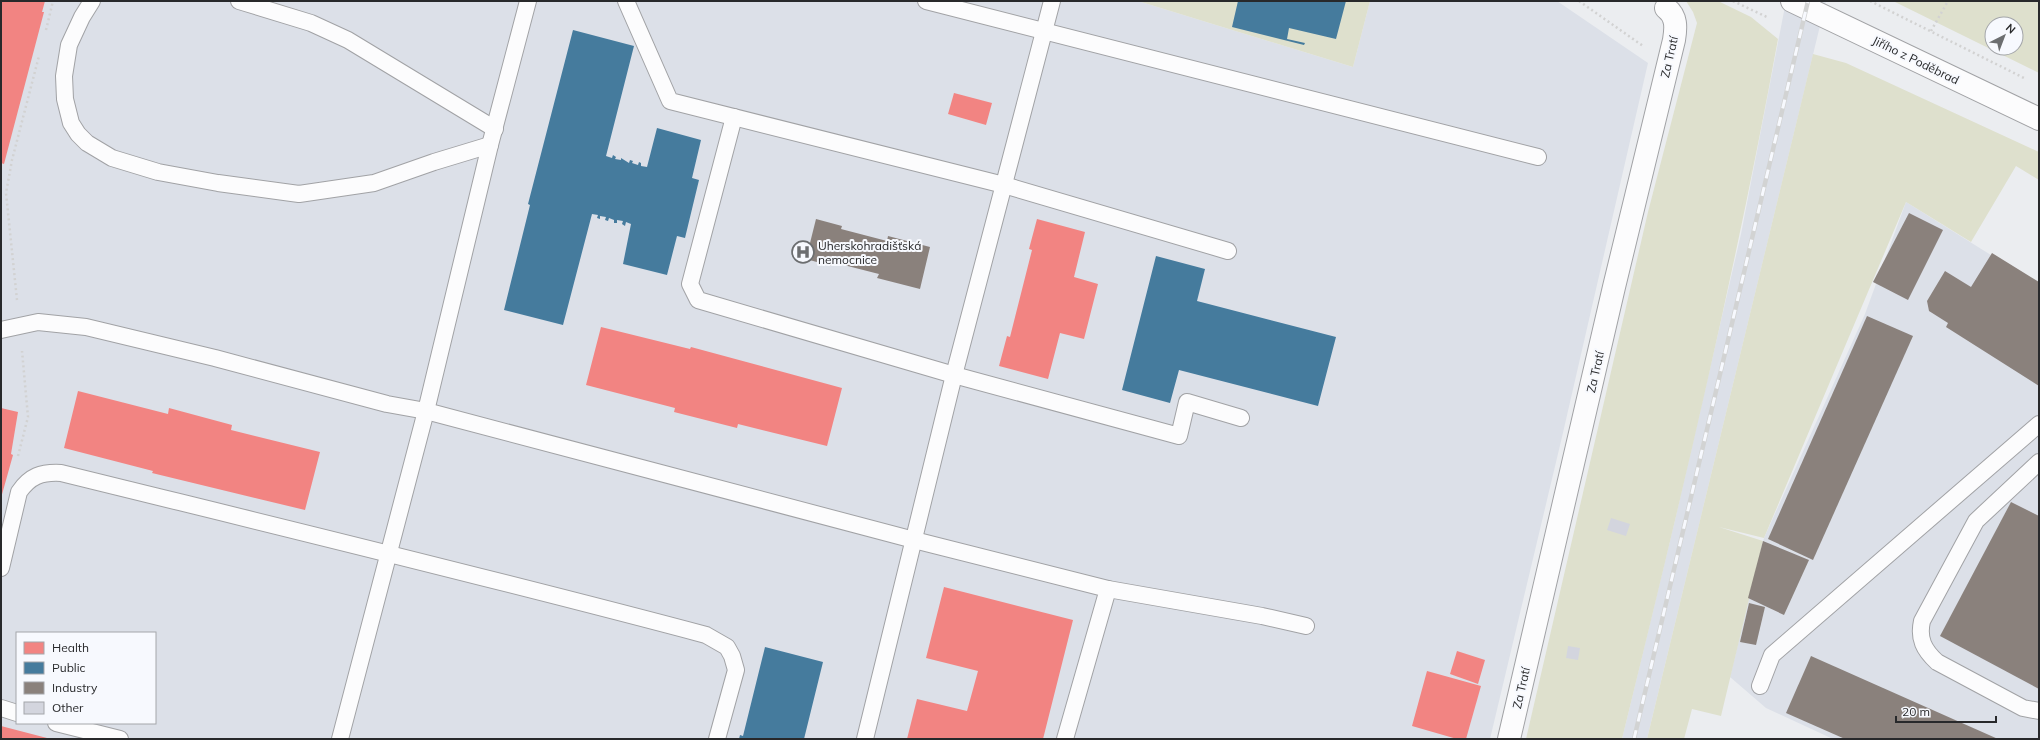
<svg xmlns="http://www.w3.org/2000/svg" width="2040" height="740" font-family="Mulish,sans-serif">
<style>
.built{fill:#dce0e8;fill-rule:evenodd}
.green{fill:#dee0cd;fill-rule:evenodd}
.health{fill:#f28482}
.public{fill:#457b9d}
.industry{fill:#8a817c}
.building{fill:#d3d5de}
.lines{fill:none;stroke-linecap:round;stroke-linejoin:round}
.lane-casing{stroke:#a1a2a5;stroke-width:18}
.street-casing{stroke:#a1a2a5;stroke-width:24}
.secondary-casing{stroke:#a1a2a5;stroke-width:24}
.path{stroke:#d2d2d2;stroke-width:2.5;stroke-dasharray:2 3;stroke-linecap:butt}
.lane{stroke:#fcfcfd;stroke-width:16}
.street{stroke:#fcfcfd;stroke-width:22}
.secondary{stroke:#fcfcfd;stroke-width:22}
.rail-casing{stroke:#d2d3d3;stroke-width:4.5}
.rail{stroke:#f7f9fe;stroke-width:3;stroke-dasharray:9;stroke-linecap:butt}
.labels{text-anchor:middle;dominant-baseline:central;stroke-width:4;stroke-linejoin:round;paint-order:stroke}
.street-label{font-size:12px;fill:#28292b;stroke:#f7f9fe}
.poi-label{font-size:12px;fill:#28292b;stroke:#f7f9fe;text-anchor:start}
</style>
<rect width="100%" height="100%" fill="#ebedf0"/>
<g class="built">
<path d="M1 1H1138L1353 67 1370 1H1557L1648 63 1562 437 1490 739H1ZM17 633H155V723H17Z"/>
<polygon points="1786,1 1826,1 1647,739 1622,739 1675,520 1741,234"/>
<polygon points="1906,202 2039,285 2039,739 1833,739 1766,708 1730,677 1764,538 1865,314"/>
</g>
<g class="green">
<polygon points="1138,1 1370,1 1353,67"/>
<path d="M1686 1H1718L1751 17 1778 39C1735 275 1679 507 1622 739H1526L1648 212 1697 23 1693 12Z"/>
<path d="M1893 1H2039V73ZM1992 24H2016V48H1992Z"/>
<polygon points="1813,54 1846,63 2039,152 2039,180 2016,166 1971,242 1906,202 1764,538 1719,527 1763,541 1721,716 1692,709 1684,739 1647,739"/>
</g>
<g class="health">
<polygon points="1,1 45,1 42,12 44,12 4,164 1,163"/>
<polygon points="954,93 992,103 986,125 948,114"/>
<polygon points="1037,219 1085,232 1074,277 1098,284 1084,339 1060,333 1048,379 999,366 1007,336 1010,337 1032,250 1029,249"/>
<polygon points="601,327 690,349 691,347 842,388 827,446 738,424 737,428 674,412 675,408 586,385"/>
<polygon points="78,391 168,414 169,408 232,425 231,430 320,452 305,510 152,473 153,471 64,448"/>
<polygon points="1,408 18,412 11,454 13,455 1,498"/>
<polygon points="944,587 1073,620 1043,739 907,739 917,699 967,711 978,671 926,658"/>
<polygon points="1457,651 1485,660 1478,684 1450,674"/>
<polygon points="1427,671 1481,686 1466,739 1457,739 1412,726"/>
<polygon points="1,726 47,738 47,739 1,739"/>
</g>
<g class="public">
<polygon points="1238,1 1346,1 1336,39 1289,28 1287,39 1305,43 1304,45 1232,27"/>
<polygon points="573,30 634,46 606,156 612,158 613,155 616,157 615,159 621,160 621,158 629,163 630,160 633,161 632,163 638,165 639,162 641,163 641,166 647,167 657,128 701,140 692,178 699,180 685,238 677,236 667,275 623,264 631,224 626,222 625,226 622,224 623,221 617,220 617,223 614,223 614,220 609,218 608,221 605,220 606,217 600,216 600,219 597,218 598,215 592,214 563,325 504,310 530,205 528,204"/>
<polygon points="1156,256 1205,269 1197,301 1336,337 1318,406 1179,370 1170,403 1122,390"/>
<polygon points="765,647 823,662 804,739 739,739 740,735 743,736"/>
</g>
<g class="industry">
<polygon points="1909,213 1943,230 1908,300 1873,282"/>
<polygon points="816,219 842,226 841,229 887,241 888,236 930,247 920,289 877,278 879,274 875,273 832,262 831,266 806,259"/>
<polygon points="1992,253 2039,282 2039,386 1946,327 1948,323 1929,311 1927,301 1945,271 1971,287"/>
<polygon points="1867,316 1913,336 1813,560 1768,539"/>
<polygon points="2011,502 2039,516 2039,689 1940,636"/>
<polygon points="1763,541 1809,560 1784,615 1748,598"/>
<polygon points="1749,603 1765,607 1756,645 1740,642"/>
<polygon points="1811,656 1998,739 1845,739 1786,713"/>
</g>
<g class="building">
<polygon points="1611,518 1630,524 1626,536 1607,530"/>
<polygon points="1568,646 1580,648 1578,660 1566,658"/>
</g>
<g class="lines">
<g class="lane-casing">
<g id="lane">
<polyline points="92,1 82,17 69,45 64,76 65,99 71,123 78,134 87,143 112,158 158,172 218,183 299,194 374,183 434,162 490,145"/>
<polyline points="239,1 311,23 348,40 495,129"/>
<polyline points="626,1 670,101 1004,185 1228,251"/>
<polyline points="926,1 1538,157"/>
<polyline points="734,117 690,284 698,300 954,375 1179,436 1187,402 1241,418"/>
<polyline points="1,330 38,322 86,327 215,358 387,404 426,411 914,540 1108,589 1262,616 1306,626"/>
<path d="M2039 462 1976 521 1922 621C1918 639 1924 650 1937 662L2023 708 2039 711"/>
<path d="M1 568 19 492C30 476 41 472 61 473 276 526 492 578 706 635L727 647 732 656 736 670 717 739"/>
<polyline points="1760,686 1772,655 2039,424"/>
<polyline points="1,708 17,713"/>
<polyline points="56,723 120,739"/>
<polyline points="340,739 426,411 490,145 528,1"/>
<polyline points="865,739 954,375 1052,1"/>
<polyline points="1065,739 1108,589"/>
</g>
</g>
<g class="street-casing">
<path id="street" d="M1509 739 1614 287 1674 40C1676 28 1677 16 1666 8"/>
</g>
<g class="secondary-casing">
<polyline id="secondary" points="1792,1 2039,119"/>
</g>
<g class="path">
<polyline points="1579,1 1643,46"/>
<polyline points="1733,1 1769,18"/>
<polyline points="1870,1 2024,78"/>
<polyline points="46,30 53,1"/>
<polyline points="1931,31 1948,1"/>
<polyline points="17,300 6,193 12,160 39,56"/>
<polyline points="18,456 28,417 22,351"/>
</g>
<use href="#lane" class="lane"/>
<use href="#street" class="street"/>
<use href="#secondary" class="secondary"/>
<g class="rail-casing">
<polyline id="rail" points="1634,739 1808,1"/>
</g>
<use href="#rail" class="rail"/>
</g>
<defs>
<g id="hospital-ring" transform="scale(1.15)"><circle r="9.5" fill="#f7f9fe" stroke="#6c6e70" stroke-width="1.5"/><path d="M-5-5h3v3.5h4V-5h3V5h-3V1.5h-4V5h-3Z" fill="#6c6e70"/></g>
</defs>
<g fill-rule="evenodd">
<use href="#hospital-ring" x="803" y="252"/>
</g>
<g class="labels">
<g class="street-label">
<text transform="translate(1669 57) rotate(-77)">Za Tratí</text>
<text transform="translate(1916 60) rotate(26)">Jiřího z Poděbrad</text>
<text transform="translate(1595 372) rotate(-77)">Za Tratí</text>
<text transform="translate(1521 688) rotate(-77)">Za Tratí</text>
</g>
<g class="poi-label">
<text x="818" y="245">Uherskohradišťská<tspan x="818" dy="14">nemocnice</tspan></text>
</g>
</g>
<rect width="2040" height="740" fill="none" stroke="#28292b" stroke-width="4"/>
<rect x="16" y="632" width="140" height="92" fill="#f7f9fe" stroke="#a4a6aa"/>
<rect x="24" y="642" width="20" height="12" fill="#f28482" stroke="#a4a6aa"/>
<text x="52" y="652" font-size="12" fill="#28292b">Health</text>
<rect x="24" y="662" width="20" height="12" fill="#457b9d" stroke="#a4a6aa"/>
<text x="52" y="672" font-size="12" fill="#28292b">Public</text>
<rect x="24" y="682" width="20" height="12" fill="#8a817c" stroke="#a4a6aa"/>
<text x="52" y="692" font-size="12" fill="#28292b">Industry</text>
<rect x="24" y="702" width="20" height="12" fill="#d3d5de" stroke="#a4a6aa"/>
<text x="52" y="712" font-size="12" fill="#28292b">Other</text>
<g transform="translate(2004 36) rotate(42)"><circle r="19" fill="#f7f9fe" stroke="#a4a6aa"/>
<path d="M0-3L7 15L0 10L-7 15Z" fill="#6c6e70"/>
<text y="-6" font-size="11" font-weight="bold" text-anchor="middle" fill="#28292b">N</text>
</g>
<path d="M1896 716v6h100v-6" fill="none" stroke="#28292b" stroke-width="2"/>
<text x="1902" y="716" font-size="12" fill="#28292b" stroke="#f7f9fe" stroke-width="3" paint-order="stroke">20 m</text>
</svg>
